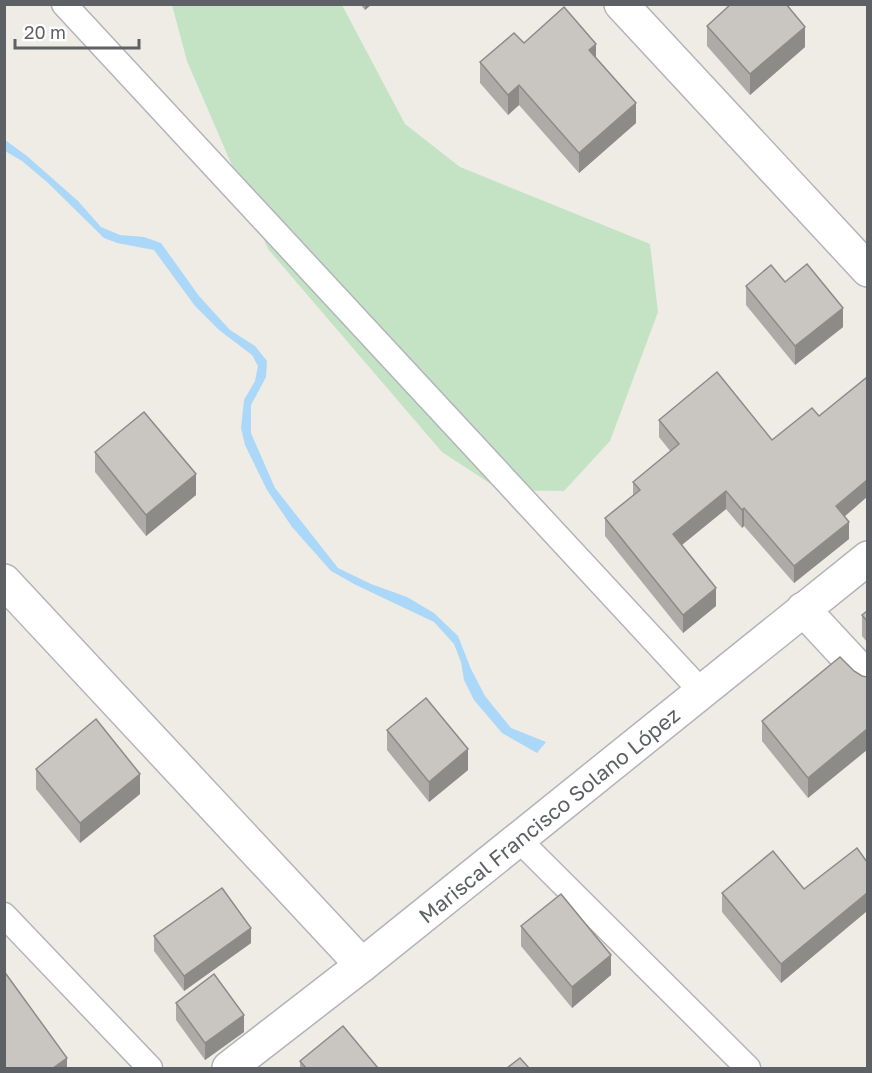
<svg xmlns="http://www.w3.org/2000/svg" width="872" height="1073" font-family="'Golos Text',sans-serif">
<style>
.green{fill:#c4e3c4}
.water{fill:#abd8f8}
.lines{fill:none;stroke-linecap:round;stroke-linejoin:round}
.lane-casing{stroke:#b2b5b9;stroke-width:27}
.street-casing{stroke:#b2b5b9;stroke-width:36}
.secondary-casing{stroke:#b1b4b8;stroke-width:36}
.lane{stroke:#fff;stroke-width:24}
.street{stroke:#fff;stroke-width:33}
.secondary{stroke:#fff;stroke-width:33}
.wall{fill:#adaaa7}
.shaded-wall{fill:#8d8b88}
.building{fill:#c9c6c2;stroke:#8d8b88;stroke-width:1.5}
.labels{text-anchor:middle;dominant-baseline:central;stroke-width:4.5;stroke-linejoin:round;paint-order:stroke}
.street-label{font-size:21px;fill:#5d6064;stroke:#fff}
</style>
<rect width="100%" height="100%" fill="#eeece5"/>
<polygon class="green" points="172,5 342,5 405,124 460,167 650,244 658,312 610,441 564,491 500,490 442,452 268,249 187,61"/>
<polygon class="water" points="5,140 27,156 78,201 101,227 120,235 144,237 161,243 199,296 230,330 255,346 267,361 266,377 251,405 251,433 275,488 338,568 371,584 407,597 434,613 458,636 471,669 485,696 511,728 546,742 537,753 502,733 474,700 464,680 461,662 454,644 434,622 356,585 331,571 292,527 267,490 245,445 241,428 244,400 255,381 258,366 252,355 219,330 195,306 154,250 117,243 104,238 48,183 22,161 5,151"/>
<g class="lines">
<g class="lane-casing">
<g id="lane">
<polyline points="64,4 702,692"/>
<polyline points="518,839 748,1068"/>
<polyline points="4,915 150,1068"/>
</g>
</g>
<g class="street-casing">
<g id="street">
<polyline points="621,4 868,270"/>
<polyline points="4,581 362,965"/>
<polyline points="803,609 868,679"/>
</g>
</g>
<g class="secondary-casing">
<polyline id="secondary" points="229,1068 362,965 868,558"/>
</g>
<use href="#lane" class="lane"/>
<use href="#street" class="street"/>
<use href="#secondary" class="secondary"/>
</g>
<g class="wall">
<polygon points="360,4 372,4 365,10"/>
<polygon points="707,26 805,47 750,95 707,46"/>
<polygon points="524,43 596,57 636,123 579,173 519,105 508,115 480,83 480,62"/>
<polygon points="785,282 843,327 795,365 746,305 746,286"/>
<polygon points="659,420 772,440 844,516 849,539 794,583 744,526 742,528 726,509 682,545 716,606 683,633 605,536 605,518 633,495 633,482 671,452 659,437"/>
<polygon points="95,452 196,495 146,536 95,472"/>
<polygon points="867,611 867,642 862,636 862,615"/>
<polygon points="840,657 808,798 762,741 762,721"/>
<polygon points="387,730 468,770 429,802 387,750"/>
<polygon points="36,769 140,794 80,843 36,789"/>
<polygon points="867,862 867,911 781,983 722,912 722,893 804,889"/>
<polygon points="521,926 611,975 572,1008 521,946"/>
<polygon points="154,936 251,943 184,991 154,951"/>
<polygon points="176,1003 244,1032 205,1060 176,1020"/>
<polygon points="300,1061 378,1068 300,1068"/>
</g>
<g class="shaded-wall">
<polygon points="365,4 372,4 365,10"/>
<polygon points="805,27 805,47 750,95 750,74"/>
<polygon points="596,44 596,64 589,50"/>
<polygon points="519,85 519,105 508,115 508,95"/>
<polygon points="636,103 636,123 579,173 579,153"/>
<polygon points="843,308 843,327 795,365 795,346"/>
<polygon points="196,474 196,495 146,536 146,515"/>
<polygon points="867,480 867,497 836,524 836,506"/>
<polygon points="726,491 726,509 673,552 673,534"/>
<polygon points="744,508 744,526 742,528 742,510"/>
<polygon points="849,522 849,539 794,583 794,566"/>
<polygon points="716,588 716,606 683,633 683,615"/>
<polygon points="867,729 867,750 808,798 808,778"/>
<polygon points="468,749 468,770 429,802 429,782"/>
<polygon points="140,774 140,794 80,843 80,823"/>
<polygon points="867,893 867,911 781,983 781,964"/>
<polygon points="251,928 251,943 184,991 184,976"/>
<polygon points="611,955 611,975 572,1008 572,987"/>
<polygon points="244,1015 244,1032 205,1060 205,1043"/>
<polygon points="67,1058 67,1068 53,1068"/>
</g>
<g class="building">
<polygon points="731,4 786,4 805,27 750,74 707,26"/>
<polygon points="564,7 596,44 589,50 636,103 579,153 519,85 508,95 480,62 514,33 524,43"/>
<polygon points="807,264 843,308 795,346 746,286 771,265 785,282"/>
<polygon points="717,372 772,440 812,408 819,416 866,378 867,380 867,480 836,506 849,522 794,566 744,508 742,510 726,491 673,534 716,588 683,615 605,518 640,490 633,482 679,444 659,420"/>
<polygon points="144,412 196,474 146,515 95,452"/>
<polygon points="867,611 867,621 862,615"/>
<polygon points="840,657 854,671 862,676 867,677 867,729 808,778 762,721"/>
<polygon points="426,698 468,749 429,782 387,730"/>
<polygon points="96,719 140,774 80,823 36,769"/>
<polygon points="857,848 867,862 867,893 781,964 722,893 773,851 804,889"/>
<polygon points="222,888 251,928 184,976 154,936"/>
<polygon points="561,894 611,955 572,987 521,926"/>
<polygon points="6,974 67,1058 53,1068 4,1068 4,975"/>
<polygon points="214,974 244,1015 205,1043 176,1003"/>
<polygon points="343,1026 378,1068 306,1068 300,1061"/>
<polygon points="520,1058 529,1068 507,1068"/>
</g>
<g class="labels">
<g class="street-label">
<text transform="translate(549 815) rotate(-39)">Mariscal Francisco Solano López</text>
</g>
</g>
<rect width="872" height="1073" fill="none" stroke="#5d6064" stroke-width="12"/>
<path d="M15 39v9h124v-9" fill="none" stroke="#5d6064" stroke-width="3"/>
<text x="24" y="39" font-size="18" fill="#5d6064" stroke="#ffffff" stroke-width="4.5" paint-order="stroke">20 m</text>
</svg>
